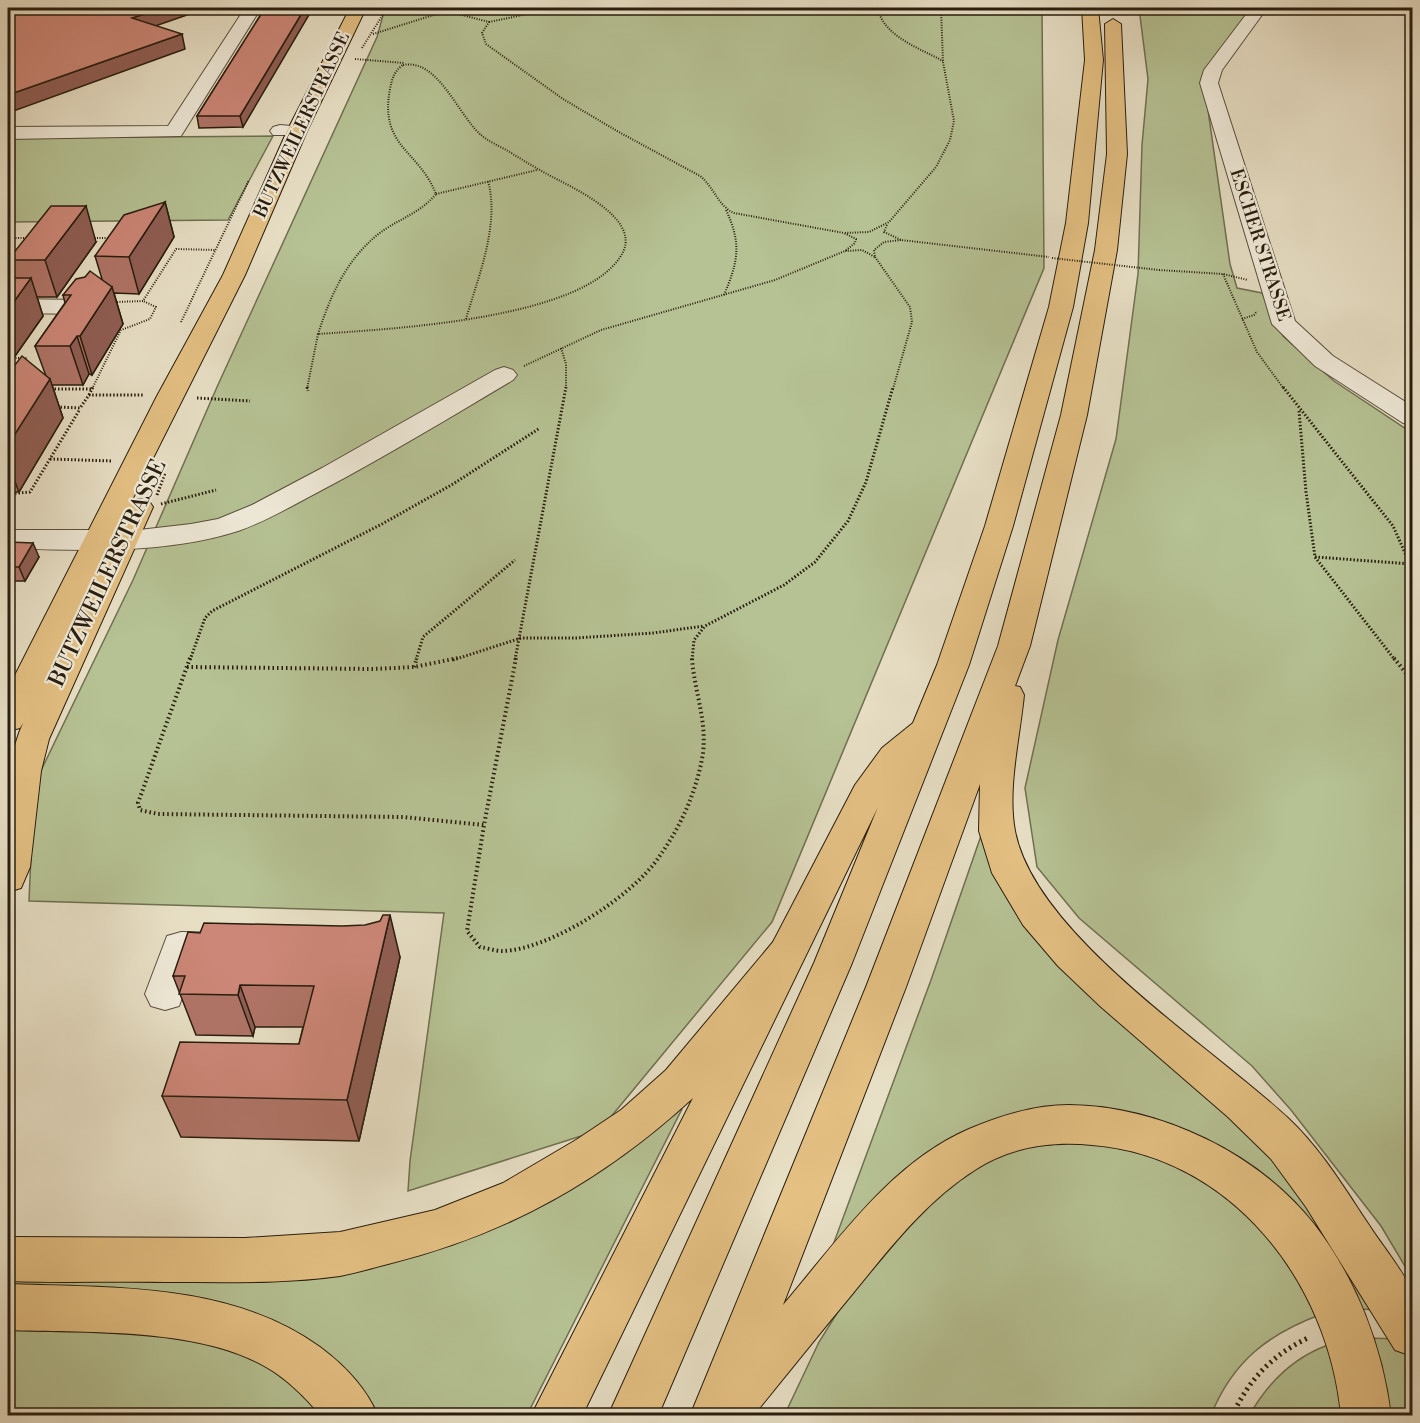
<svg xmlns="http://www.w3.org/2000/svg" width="1420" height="1423" font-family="'Libre Bodoni',serif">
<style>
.green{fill:#b6c294;stroke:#6f7051;stroke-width:1.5}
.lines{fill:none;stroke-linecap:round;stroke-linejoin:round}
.minor-casing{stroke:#584e3c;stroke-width:2}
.major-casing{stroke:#281d0e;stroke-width:2}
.highway-casing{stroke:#281d0e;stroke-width:2}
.path-far3{stroke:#281d0e;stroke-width:2;stroke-dasharray:1 1.5;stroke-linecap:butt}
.path-far2{stroke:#281d0e;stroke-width:3;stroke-dasharray:1.5 2;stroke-linecap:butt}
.path-far1{stroke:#281d0e;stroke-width:4;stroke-dasharray:1.5 3;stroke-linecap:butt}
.path{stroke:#281d0e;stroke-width:5;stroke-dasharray:2 4;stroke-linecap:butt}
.minor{fill:#f0ebda;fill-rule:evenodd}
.major{fill:#e4c083;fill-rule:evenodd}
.highway{fill:#e4c083;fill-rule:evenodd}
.path-bridge{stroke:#281d0e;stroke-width:2;stroke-dasharray:1 1.5;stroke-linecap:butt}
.wall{fill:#b07467;stroke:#281d0e;stroke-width:1.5}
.shaded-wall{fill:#905e54;stroke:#281d0e;stroke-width:1.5}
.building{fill:#cd8778;stroke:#281d0e;stroke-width:1.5}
.labels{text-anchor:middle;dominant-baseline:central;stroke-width:4.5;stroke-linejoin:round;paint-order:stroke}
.far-street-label{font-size:18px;fill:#281d0e;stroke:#f0ebda}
.street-label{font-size:22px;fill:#281d0e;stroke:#f0ebda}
</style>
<rect width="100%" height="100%" fill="#e8e0c6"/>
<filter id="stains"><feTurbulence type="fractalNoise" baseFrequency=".00333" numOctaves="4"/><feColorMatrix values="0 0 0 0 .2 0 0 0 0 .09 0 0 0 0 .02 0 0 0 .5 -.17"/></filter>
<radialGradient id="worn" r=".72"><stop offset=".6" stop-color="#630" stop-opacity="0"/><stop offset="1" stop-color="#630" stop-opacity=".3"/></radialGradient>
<g class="green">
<polygon points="385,8 1042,8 1044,268 772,922 600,1130 408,1191 410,1161 444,913 29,901 34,785 133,580 217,387 377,37"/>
<polygon points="1139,8 1252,8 1206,69 1204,82 1230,264 1237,288 1262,293 1283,336 1334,381 1412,433 1412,1278 1381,1226 1291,1110 1252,1066 1079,918 1037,867 1025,788 1058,640 1116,439 1138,274 1142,145 1148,79"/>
<polygon points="273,136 228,220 8,222 8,138"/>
<polygon points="983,830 990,852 1244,1119 1380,1310 1358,1309 1323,1248 1078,1110 838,1247 833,1245 931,980"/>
<polygon points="675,1105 682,1109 527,1415 378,1415 142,1294 8,1291 8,1276 239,1278 346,1270"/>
<path d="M1090 1140 1174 1161 1261 1221 1322 1314C1268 1334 1233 1361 1211 1415L784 1416 819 1342 839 1310 885 1245 957 1177 1013 1149Z"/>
<path d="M25 1329C109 1330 201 1323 275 1369 293 1381 310 1401 326 1416H8V1330Z"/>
<polygon points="1368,1338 1398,1339 1412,1361 1412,1415 1388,1415"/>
<path d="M1328 1345 1347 1415 1249 1416C1267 1384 1292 1358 1328 1345Z"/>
</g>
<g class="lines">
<g class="minor-casing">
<g id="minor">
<polygon points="245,8 261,8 181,136 8,139 8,127 168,126"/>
<polygon points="1251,8 1267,8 1222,70 1218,83 1295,321 1333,356 1412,406 1412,425 1403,423 1315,366 1272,324 1200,83 1204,70"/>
<polygon points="280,125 304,127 307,131 304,135 273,135 270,131 273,127"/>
<polygon points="8,269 17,270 20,275 16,282 8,284"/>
<polygon points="8,299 88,300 96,302 100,307 96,312 88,314 8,313"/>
<path d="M504 367 513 370 517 375 513 380C449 418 385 457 320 491 293 505 267 521 238 531 165 554 83 551 8 548V530H139L191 524 218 519 252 505 322 468 495 370Z"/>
<polygon points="181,932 229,933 243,937 248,948 243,959 229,963 195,963 179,1006 165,1010 151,1006 145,994 167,936"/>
</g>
</g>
<g class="major-casing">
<path id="major" d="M350 8H366L307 131 245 275 132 500 139 499 149 501 153 507 49 739 41 771 30 867 21 888 8 892C8 836 0 775 23 723L20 728 8 731V689L157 396 223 275 287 131Z"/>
</g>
<g class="highway-casing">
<g id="highway">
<path d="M1082 8H1098L1103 60 1088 223 1073 307 1013 526 969 665 852 963 658 1416H608L814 963 878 807 582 1416H531L693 1098C602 1181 508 1234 388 1264 372 1268 356 1273 340 1276 283 1284 224 1282 167 1282 114 1281 60 1283 8 1281V1237L245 1238 340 1232 435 1210 503 1183 576 1140 621 1110 666 1070 773 942 855 785 882 748 913 723 937 665 985 526 1049 307 1066 223 1085 60Z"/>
<path d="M1113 19 1121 24 1127 154 1117 250 1087 415 1030 646 1015 686 1020 687 1024 695C1020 737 1007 789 1015 831 1035 935 1212 1047 1289 1119 1322 1150 1346 1191 1371 1228 1379 1241 1410 1280 1412 1293 1416 1312 1412 1336 1412 1356L1395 1350 1306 1207 1271 1159 1228 1117 1100 1006 1058 966 1023 925 992 873 979 831 980 784 906 987 783 1305C836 1243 890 1163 969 1129 999 1116 1035 1105 1069 1105 1160 1106 1258 1153 1314 1224 1356 1278 1383 1348 1391 1416H1341C1329 1283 1232 1156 1092 1145 1051 1141 1010 1147 975 1170 926 1201 890 1248 854 1292 820 1333 787 1374 753 1416H690L866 987 998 646 1061 415 1095 250 1107 154 1105 24Z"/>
<path d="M8 1284C113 1288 230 1282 320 1347 344 1365 366 1387 378 1416H321C305 1397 287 1379 266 1367 197 1327 86 1333 8 1330Z"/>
</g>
</g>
<g class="path-far3">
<polyline points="428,8 437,9"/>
<polyline points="868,8 882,10"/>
<path d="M889 8 879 13C888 38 921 49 943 61"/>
<path d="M375 11H447L489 22 482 33 486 44 563 99 617 131 700 176C714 187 718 206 734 213L844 233"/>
<polyline points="489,22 556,8"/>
<polyline points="373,34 443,12"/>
<polyline points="362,48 387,8"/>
<polyline points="355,59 404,63"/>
<path d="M403 65C438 58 458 115 481 135 488 141 499 146 508 151 521 159 534 167 547 174 571 187 640 217 623 252 589 320 387 329 318 334 330 297 345 262 376 236 395 220 420 214 436 194 419 150 379 147 390 89 392 79 394 71 403 65Z"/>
<polyline points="436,194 537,170"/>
<polyline points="887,225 884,232 901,240 1049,257"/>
<polyline points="8,238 28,238"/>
<polyline points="92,238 112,238"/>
<polyline points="901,240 884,242 874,250 875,257 862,250 845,251 855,243 856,239 844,233 869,232 889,222 936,167 950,140 954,121 943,62 941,8"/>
<polyline points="875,257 910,307 912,322 893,389"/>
<polyline points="1159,270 1223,274 1248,280"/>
<polyline points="1223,274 1257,352 1284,389"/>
<path d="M724 295C738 262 742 244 726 210"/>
<polyline points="113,299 117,302 143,301 176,249 216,250"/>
<path d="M466 319C478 277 500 225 488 181"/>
<polyline points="1242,319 1254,315 1257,311"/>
<polyline points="181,322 249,180"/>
<polyline points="561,348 566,364 566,389"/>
<polyline points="8,358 27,358 24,363"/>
<polyline points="524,366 601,330 775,280 845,251"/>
<polyline points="92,389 121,330 150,319 156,307 143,301"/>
<polyline points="307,389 318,334"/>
</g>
<g class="path-far2">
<polyline points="307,387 308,391"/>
<polyline points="1283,387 1393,526 1410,564 1412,578"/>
<polyline points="51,389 92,389"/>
<polyline points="89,395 93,387"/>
<polyline points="197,398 250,401"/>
<polyline points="57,407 80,408 89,395 144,395"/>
<polyline points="1299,411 1306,492 1315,557 1395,660"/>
<polyline points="50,459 112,461"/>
<polyline points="8,494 30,492 80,409"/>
<polyline points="157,495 165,473"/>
<polyline points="161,504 216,490"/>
<polyline points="1315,557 1412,564"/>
<polyline points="190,660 205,618 212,611 382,524 453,484 540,428"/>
<polyline points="416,660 423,637 515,560"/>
<polyline points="453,660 521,638 576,638 653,633 704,626"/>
<polyline points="515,660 566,387"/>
<polyline points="692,660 694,640 705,626 784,585 815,562 848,521 866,482 893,387"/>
</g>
<g class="path-far1">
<polyline points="190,658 138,803 140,810 158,814 403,817 484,825"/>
<path d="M516 658 484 825 467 931 480 947C487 948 495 951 502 951 550 950 633 896 659 857 681 826 697 791 703 753 707 720 694 690 692 658"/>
<polyline points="1394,658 1412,681"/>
<polyline points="187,667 373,669 414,667 458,658"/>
<polyline points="414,667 417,658"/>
</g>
<path class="path" d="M1232 1416C1249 1379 1273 1354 1310 1337"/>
<use href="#minor" class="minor"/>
<use href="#major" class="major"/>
<use href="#highway" class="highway"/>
<polyline class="path-bridge" points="1052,258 1159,270"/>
</g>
<g class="wall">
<polygon points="265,8 243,127 199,128 197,116"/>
<polygon points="165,202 174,237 139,294 114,293 123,324 92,375 89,374 83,385 52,385 63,418 19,492 8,492 8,370 46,376 35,346 65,303 63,295 102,279 95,256"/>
<polygon points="96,242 57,297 37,297 43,316 8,366 8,278 14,278 8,260"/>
<polygon points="8,542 39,557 25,581 8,581"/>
<polygon points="400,957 359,1141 181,1137 162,1096 299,1044 303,1027 255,1027 253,1036 196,1035 173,976"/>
</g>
<g class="shaded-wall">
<polygon points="163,8 185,8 187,15 135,33 132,18"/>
<polygon points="305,8 313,8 243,127 240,116"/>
<polygon points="182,34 185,49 8,113 8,95"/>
<polygon points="165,202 174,237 139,294 129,257"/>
<polygon points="86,206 96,242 57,297 45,260"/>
<polygon points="31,278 43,316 8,366 8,310"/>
<polygon points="112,287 123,324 92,375 80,336"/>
<polygon points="77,336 89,374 83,385 70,346"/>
<polygon points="50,379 63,418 19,492 8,463 8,445"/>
<polygon points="33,543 39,557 25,581 19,567"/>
<polygon points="390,915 400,957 359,1141 347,1100"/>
<polygon points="240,985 255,1027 253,1036 238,995"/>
</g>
<g class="building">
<polygon points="8,8 163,8 132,18 182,34 8,95"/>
<polygon points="265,8 305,8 240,116 197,116"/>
<polygon points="165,202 129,257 95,256 124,215"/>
<polygon points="51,206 86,206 45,260 8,260"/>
<polygon points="90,271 112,287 80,336 77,336 70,346 35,346 71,295 63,295 76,279 85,277"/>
<polygon points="8,278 31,278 8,310"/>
<polygon points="22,356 50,379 8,445 8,370 11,370"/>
<polygon points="8,542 33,543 19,567 8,567"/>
<polygon points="383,915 390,915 347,1100 162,1096 180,1042 299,1044 314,986 240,985 238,995 179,994 185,976 173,976 188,932 200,933 204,923 342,926 365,925 380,921"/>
</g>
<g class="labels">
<g class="far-street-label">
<text transform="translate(302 125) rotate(-65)">BUTZWEILERSTRASSE</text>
<text transform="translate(1260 245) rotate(72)">ESCHER STRASSE</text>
</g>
<g class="street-label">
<text transform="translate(108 573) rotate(-65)">BUTZWEILERSTRASSE</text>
</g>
</g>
<rect width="1420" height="1423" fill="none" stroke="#e8e0c6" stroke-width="30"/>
<rect x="9" y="9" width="1402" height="1405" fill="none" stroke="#281d0e" stroke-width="3"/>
<rect x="15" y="15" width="1390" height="1393" fill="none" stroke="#281d0e" stroke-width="1.5"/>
<rect width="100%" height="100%" filter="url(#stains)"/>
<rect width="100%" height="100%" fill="url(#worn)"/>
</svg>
